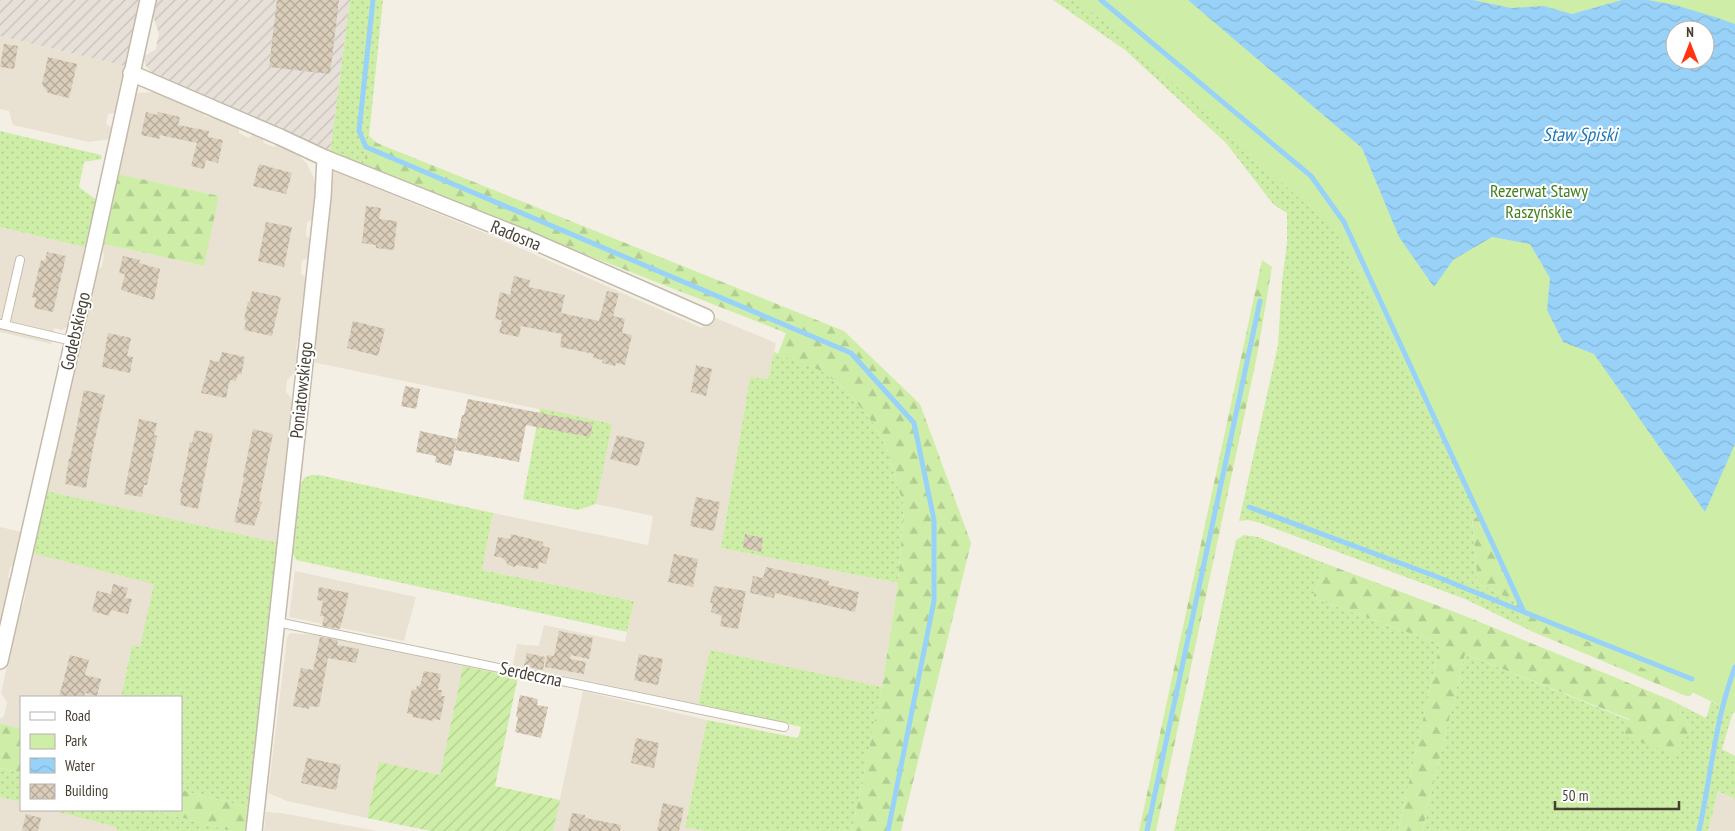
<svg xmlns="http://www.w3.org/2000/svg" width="1735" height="831" font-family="'PT Sans Narrow',sans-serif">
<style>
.residential{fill:#e9e2d2}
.industrial{fill:url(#industrial-furrows)}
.grass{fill:url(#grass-dots)}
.forest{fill:url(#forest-firs)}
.park{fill:#ceeea8;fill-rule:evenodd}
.garden{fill:url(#garden-furrows)}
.water{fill:url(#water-waves);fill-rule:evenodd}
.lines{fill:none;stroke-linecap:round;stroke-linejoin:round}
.stream{stroke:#99d2f9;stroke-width:5}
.building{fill:url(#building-cross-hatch)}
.lane-casing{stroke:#c4baa9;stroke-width:10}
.street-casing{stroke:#c4baa9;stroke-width:18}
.lane{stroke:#fff;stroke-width:8}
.street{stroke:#fff;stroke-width:15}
.labels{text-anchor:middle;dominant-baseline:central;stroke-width:4;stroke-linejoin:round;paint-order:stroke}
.park-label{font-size:18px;fill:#448020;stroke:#fff}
.street-label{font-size:18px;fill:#473f33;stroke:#fff}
.water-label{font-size:19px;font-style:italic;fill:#1f77b7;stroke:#fff}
</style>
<defs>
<pattern id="industrial-furrows" width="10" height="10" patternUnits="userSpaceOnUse" patternTransform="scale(1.25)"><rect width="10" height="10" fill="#e6e0d9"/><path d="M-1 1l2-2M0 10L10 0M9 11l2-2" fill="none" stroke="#c7c1bb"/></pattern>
<pattern id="grass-dots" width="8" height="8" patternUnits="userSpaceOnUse" patternTransform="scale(1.25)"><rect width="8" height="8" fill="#ceeea8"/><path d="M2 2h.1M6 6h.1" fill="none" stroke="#b2cd91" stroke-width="1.8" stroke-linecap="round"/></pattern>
<pattern id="forest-firs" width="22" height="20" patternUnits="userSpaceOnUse" patternTransform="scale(1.25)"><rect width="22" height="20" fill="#ceeea8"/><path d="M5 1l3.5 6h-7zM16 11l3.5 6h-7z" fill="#b2cd91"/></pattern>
<pattern id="garden-furrows" width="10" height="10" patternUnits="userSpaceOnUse" patternTransform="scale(1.25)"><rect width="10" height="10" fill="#ceeea8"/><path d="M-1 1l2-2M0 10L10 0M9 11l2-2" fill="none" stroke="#b2cd91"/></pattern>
<pattern id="water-waves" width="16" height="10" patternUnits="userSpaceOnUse" patternTransform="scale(1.25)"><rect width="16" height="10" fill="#99d2f9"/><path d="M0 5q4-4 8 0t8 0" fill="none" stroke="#85b5d6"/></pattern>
<pattern id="building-cross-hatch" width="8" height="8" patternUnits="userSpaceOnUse" patternTransform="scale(1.25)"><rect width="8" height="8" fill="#dacebb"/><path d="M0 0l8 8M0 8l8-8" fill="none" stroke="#b3a999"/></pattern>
</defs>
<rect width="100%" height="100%" fill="#f4efe4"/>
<g class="residential">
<polygon points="0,36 125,66 115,113 108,114 106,124 112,128 109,139 89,142 13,125 9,111 0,109"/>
<polygon points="155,92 203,112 204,116 214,118 216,117 239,126 239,133 249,138 254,133 261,135 264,143 274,147 278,143 297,153 307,164 314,178 316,191 314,219 307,222 306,235 312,241 310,257 302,261 301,274 308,279 307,293 303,296 301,308 304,311 301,333 298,336 297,343 296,349 298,351 296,371 287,380 286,392 294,402 273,603 266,631 265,644 267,650 139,647 132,645 121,697 21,697 21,729 0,723 0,719 4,716 7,702 1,693 20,607 23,605 26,593 24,587 87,312 98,269 102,267 104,254 102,250 104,244 203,266 219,196 118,174 136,93"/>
<polygon points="334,171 497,238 702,328 706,314 776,343 768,379 750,377 721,548 898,583 882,687 710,651 698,704 513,665 517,644 539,646 544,625 625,642 634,601 482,570 493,513 648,545 653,516 596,504 611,424 312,362"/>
<polygon points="0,227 88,248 70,325 62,330 54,328 51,344 0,332"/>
<polygon points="0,527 22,532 14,566 10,567 8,577 11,580 0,628"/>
<polygon points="295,571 416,597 404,641 289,617"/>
<polygon points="290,633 319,635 463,666 440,775 379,763 367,818 287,801 268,793 287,638"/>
<polygon points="583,691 707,720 685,827 705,831 553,831"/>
<polygon points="1718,791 1735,799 1735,831 1708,831"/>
<polygon points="0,797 21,802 21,810 50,810 118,827 117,831 0,831"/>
<polygon points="266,812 281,813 377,831 264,831"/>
</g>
<g class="industrial">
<polygon points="0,0 140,0 125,66 0,36"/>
<polygon points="155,0 350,0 330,154 165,82 151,72 146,66 143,57 156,49 157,42 159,34 152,13"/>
</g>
<g class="grass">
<polygon points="350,0 383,0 369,136 363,167 330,154"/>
<polygon points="1053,0 1115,0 1332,161 1506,511 1472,520 1478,583 1514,601 1522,622 1531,631 1465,599 1260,523 1248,520 1239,521 1278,345 1282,281 1287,242 1287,213 1274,205 1226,143 1125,50"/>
<polygon points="0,131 101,155 102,159 84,162 79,187 98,201 88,248 0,227"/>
<polygon points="774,352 822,371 847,391 873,423 887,449 904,507 898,583 721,548 750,377 768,379"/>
<polygon points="540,408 612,424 596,504 578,510 523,499"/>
<polygon points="311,475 319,475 493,513 482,570 634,601 627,632 296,560 292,552 300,486 304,478"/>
<path d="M46 491 278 543C276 563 276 583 273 603 270 618 262 635 267 650L250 808 181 790V697H121L132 645 140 647 154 584 32 553Z"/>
<polygon points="1244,535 1258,537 1324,563 1313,598 1440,644 1398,831 1174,831 1236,540"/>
<polygon points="710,650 882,687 852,831 705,831 685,827 707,720 798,738 801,727 698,704"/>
<polygon points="1735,653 1735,713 1733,712 1722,749 1735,756 1735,799 1718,791 1708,831 1422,831 1465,654 1629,720 1691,728 1673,701 1706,718 1711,702 1719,705 1725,679"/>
<polygon points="0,768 21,773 21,802 0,797"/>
<polygon points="50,810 154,810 231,831 117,831 117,827"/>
</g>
<g class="forest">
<polygon points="369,136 377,143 844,331 920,404 971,543 901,831 852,831 882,687 898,583 904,507 887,449 873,423 847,391 822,371 778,354 786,333 363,167"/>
<polygon points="118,174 219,196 204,266 104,244"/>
<polygon points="1262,260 1272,267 1257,356 1156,831 1139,831"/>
<polygon points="1506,511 1697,688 1690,696 1686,696 1531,631 1522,622 1514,601 1478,583 1472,519"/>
<polygon points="1324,563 1460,614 1673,701 1691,728 1674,754 1624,736 1629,719 1465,654 1422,831 1398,831 1440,644 1313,598"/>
<polygon points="0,723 21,729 21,773 0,768"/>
<polygon points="181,790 250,808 245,831 231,831 154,810 181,810"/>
</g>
<path class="park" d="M1075 0H1735V706L1733 712 1525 611 1480 513 1336 232 1110 26ZM1675 30H1705V60H1675Z"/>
<polygon class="garden" points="463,666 518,677 495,786 560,800 553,831 431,831 367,818 379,762 440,775"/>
<path class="water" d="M1188 0H1473L1511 8 1544 6 1572 14 1622 0H1648L1675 5 1715 17 1735 24V444L1705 512 1594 354 1563 342 1547 310 1550 278 1530 244 1492 237 1453 260 1434 287 1399 237 1362 148ZM1675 30H1705V60H1675Z"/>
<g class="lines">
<g class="stream">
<polyline points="373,0 359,131 366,147 851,353 914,423 934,520 934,601 888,831"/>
<polyline points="1101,0 1311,176 1344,222 1524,612 1692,679"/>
<polyline points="1249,507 1435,576 1524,612"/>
<polyline points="1147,831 1260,301"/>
<path d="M1699 831C1711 776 1715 720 1735 667"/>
</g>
</g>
<g class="building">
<polygon points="277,0 339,0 330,74 269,67"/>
<polygon points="4,44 18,46 14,69 0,67"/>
<polygon points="48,57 77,64 69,98 48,93 42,84"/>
<polygon points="146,112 157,115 158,112 180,117 178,125 209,131 208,137 223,140 218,163 206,160 204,169 191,166 197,143 160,135 160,139 141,135"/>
<polygon points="259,164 292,173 286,194 253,186"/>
<polygon points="366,206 381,208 379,219 397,221 394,250 376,248 376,245 362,243"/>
<polygon points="266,222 292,227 284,267 258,261"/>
<polygon points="47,252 66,256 53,312 34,308 36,298 32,297 41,260 45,261"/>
<polygon points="123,256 140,260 139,263 160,269 154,300 121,290 125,274 119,273"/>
<polygon points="514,276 530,280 529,287 565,295 561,313 599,321 607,291 619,294 613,316 625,319 622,333 632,335 625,365 616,363 615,366 602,363 603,360 593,358 594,354 560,347 562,334 521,326 519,337 499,333 502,320 495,319 500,292 510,295"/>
<polygon points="252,291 281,297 272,336 244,330 246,320 244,319 248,302 250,302"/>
<polygon points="353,321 385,329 378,356 347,348"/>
<polygon points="108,333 131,338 127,356 133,357 130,373 102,367"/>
<polygon points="222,352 245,357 241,375 238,374 236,381 230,380 226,398 201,393 210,360 219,362"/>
<polygon points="696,365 712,369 706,396 691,392"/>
<polygon points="405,386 420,389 416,409 401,406"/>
<polygon points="84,390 105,395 94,443 86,488 65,484 69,458 70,459"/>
<polygon points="468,399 593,423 590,437 526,425 519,462 455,450 462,415 464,415"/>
<polygon points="139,419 157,423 154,435 157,436 147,485 144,485 142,497 124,494"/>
<polygon points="253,429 273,434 259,501 262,502 254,526 234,522 244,478 243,477"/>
<polygon points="195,430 213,434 198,509 180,505 182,493 180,492 186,464 190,442 192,443"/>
<polygon points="420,431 457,439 451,466 435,462 436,456 416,452"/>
<polygon points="617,435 645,442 638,466 610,459"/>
<polygon points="696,497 720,502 714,531 690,526"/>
<polygon points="511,534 543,542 543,546 550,548 546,564 539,562 538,569 517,565 514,567 508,565 503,558 494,556 498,537 510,539"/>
<polygon points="745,534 763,538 761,552 743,548"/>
<polygon points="674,554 698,559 693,587 668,582"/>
<polygon points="766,567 829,581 828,585 859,592 855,612 775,593 774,598 750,593 753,576 763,578"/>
<polygon points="113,584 128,588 125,598 132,599 128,614 111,610 109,616 92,611 97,591 111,594"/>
<polygon points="714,586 746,591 738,629 720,626 722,616 711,612 713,603 710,603"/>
<polygon points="319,587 349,593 340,629 322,626 324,616 320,616 323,601 317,600"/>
<polygon points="559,631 593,638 589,659 571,655 570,659 586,662 584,674 545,667 547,655 554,656"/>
<polygon points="320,637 338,640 337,645 359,649 356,663 328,658 319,707 310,706 309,709 293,706 301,668 313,670"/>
<polygon points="527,653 545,657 543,670 524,666"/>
<polygon points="639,654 663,659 658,685 634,680"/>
<polygon points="70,655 89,660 85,675 101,679 97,696 85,693 84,697 59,697"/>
<polygon points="424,671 441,674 438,690 442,690 441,696 445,696 440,720 433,719 433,721 413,717 413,715 407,713 412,689 416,690 417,685 420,686"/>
<polygon points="520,695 538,699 537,705 548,707 541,738 515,732 518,717 516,716"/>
<polygon points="636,738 659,743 654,768 631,763"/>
<polygon points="307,758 341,765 336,790 301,783"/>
<polygon points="663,803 684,808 679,831 657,831"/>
<polygon points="572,813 585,815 585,818 621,825 620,831 568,831"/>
<polygon points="26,814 41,818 38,831 22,831"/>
</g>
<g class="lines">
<g class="lane-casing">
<g id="lane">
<polyline points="0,324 72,341"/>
<polyline points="5,325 20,260"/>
<polyline points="277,622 784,727"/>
</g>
</g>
<g class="street-casing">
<g id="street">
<polyline points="131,73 280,137 325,158 323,197 254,831"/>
<polyline points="325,158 528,239 706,317"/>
<polyline points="0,661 92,257 148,0"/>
</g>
</g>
<use href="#lane" class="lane"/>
<use href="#street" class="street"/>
</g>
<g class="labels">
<g class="park-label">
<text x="1539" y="190">Rezerwat Stawy<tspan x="1539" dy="21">Raszyńskie</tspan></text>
</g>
<g class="street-label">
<text transform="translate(516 235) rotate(22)">Radosna</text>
<text transform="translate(75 331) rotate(-77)">Godebskiego</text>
<text transform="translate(301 390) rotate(-84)">Poniatowskiego</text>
<text transform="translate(531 674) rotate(12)">Serdeczna</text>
</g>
<g class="water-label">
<text x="1580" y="134">Staw Spiski</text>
</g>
</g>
<rect x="20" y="696" width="162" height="115" fill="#ffffff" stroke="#b5b2ad"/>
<rect x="30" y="712" width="25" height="8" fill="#ffffff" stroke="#b5b2ad"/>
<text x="65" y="721" font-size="15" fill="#473f33">Road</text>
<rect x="30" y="734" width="25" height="15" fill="#ceeea8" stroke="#b5b2ad"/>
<text x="65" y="746" font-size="15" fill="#473f33">Park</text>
<rect x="30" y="758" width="25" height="15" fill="url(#water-waves)" stroke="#b5b2ad"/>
<text x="65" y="771" font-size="15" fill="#473f33">Water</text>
<rect x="30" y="784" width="25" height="15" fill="url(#building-cross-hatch)" stroke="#b5b2ad"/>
<text x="65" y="796" font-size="15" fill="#473f33">Building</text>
<g transform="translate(1690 45)"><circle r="24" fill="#ffffff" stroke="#b5b2ad"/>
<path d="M0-4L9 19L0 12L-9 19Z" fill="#ff3410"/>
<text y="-8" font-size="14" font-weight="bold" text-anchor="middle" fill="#473f33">N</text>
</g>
<path d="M1555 801v8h124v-8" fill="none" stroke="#473f33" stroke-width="2.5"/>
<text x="1562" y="801" font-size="15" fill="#473f33" stroke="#ffffff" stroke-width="4" paint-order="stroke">50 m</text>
</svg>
